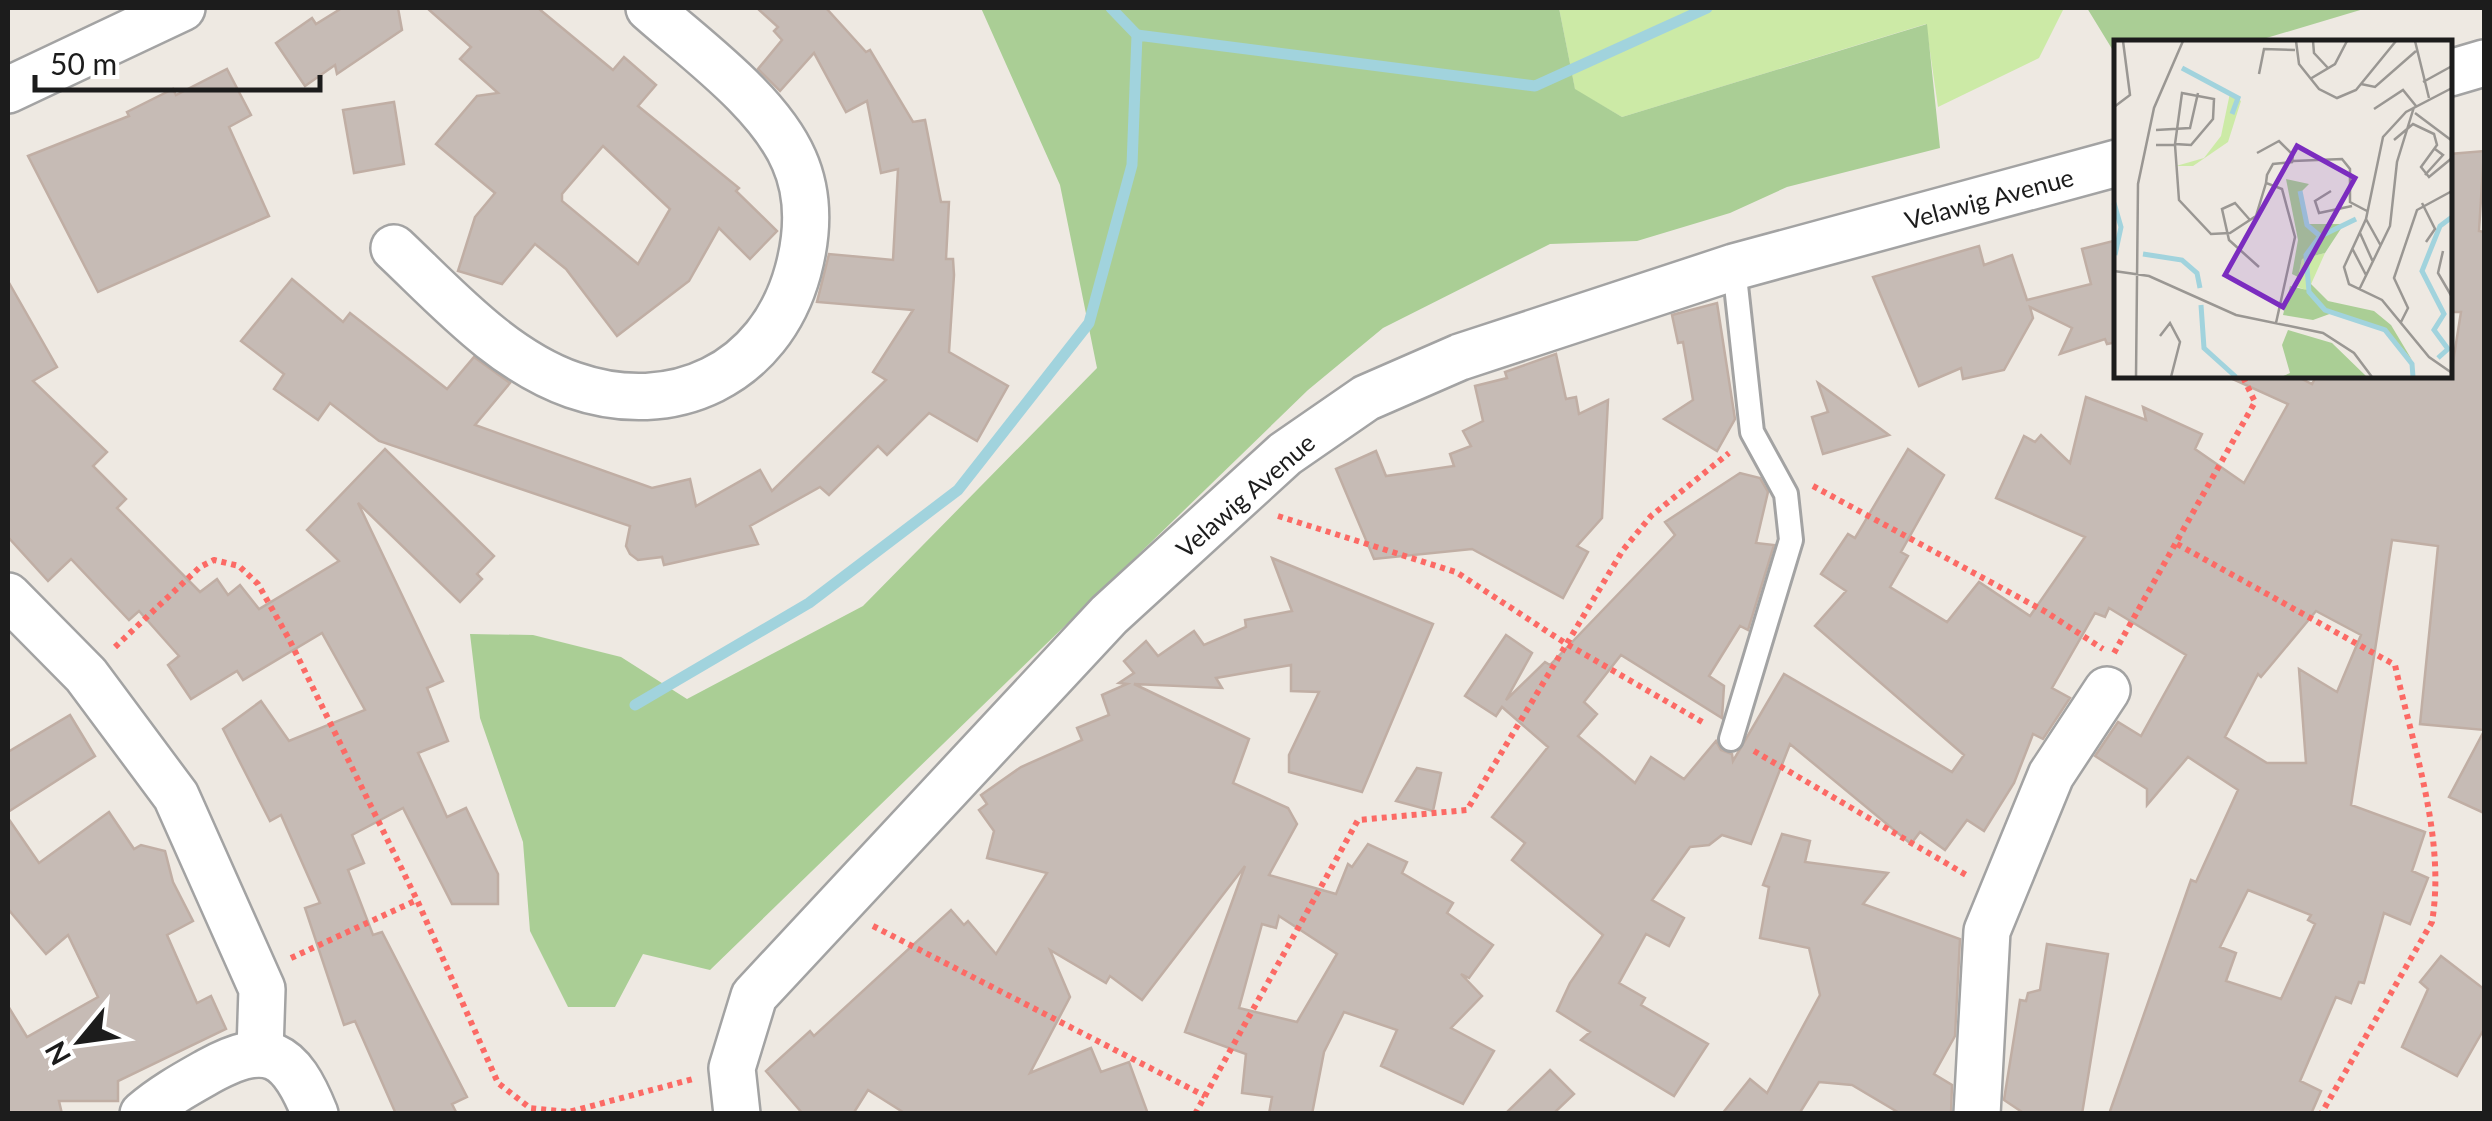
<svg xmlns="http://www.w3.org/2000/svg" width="2492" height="1121" font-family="Lato,sans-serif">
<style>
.grass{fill:#cceaa6}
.forest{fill:#aace95}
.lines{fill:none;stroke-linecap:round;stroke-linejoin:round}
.stream{stroke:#a1d3dd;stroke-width:11}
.building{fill:#c6bbb5;stroke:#c0aea4;stroke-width:2.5;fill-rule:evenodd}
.service-casing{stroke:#a3a3a3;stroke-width:28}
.minor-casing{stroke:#a3a3a3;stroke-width:50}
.path{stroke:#fc6a65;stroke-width:6;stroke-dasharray:5 5;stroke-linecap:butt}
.service{stroke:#fff;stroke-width:22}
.minor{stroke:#fff;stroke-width:45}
.labels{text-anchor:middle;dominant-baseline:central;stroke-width:8;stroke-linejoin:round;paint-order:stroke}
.street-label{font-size:25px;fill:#1c1c1c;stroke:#fff}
.inset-river{fill:none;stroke:#a1d3dd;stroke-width:5}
.inset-road{fill:none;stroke:#9a9793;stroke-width:2.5}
.view{fill:#7b2cbf;fill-opacity:0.15;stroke:#7b2cbf;stroke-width:5}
.inset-edge{fill:none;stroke:#1c1c1c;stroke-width:5}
</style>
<rect width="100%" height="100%" fill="#eee9e2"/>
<polygon class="grass" points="1559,8 2064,8 2039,58 1938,107 1926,24 1622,117 1575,90"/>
<g class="forest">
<polygon points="981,8 1559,8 1575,89 1622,117 1927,24 1940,148 1787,187 1730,213 1637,241 1550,244 1383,328 1308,390 710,970 643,954 615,1007 568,1007 530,931 523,842 480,718 470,634 533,635 621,657 687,699 863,606 1097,368 1060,185"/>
<polygon points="2087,8 2367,8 2253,42 2117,42 2117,57"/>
</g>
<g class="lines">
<g class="stream">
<polyline points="1111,8 1137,35"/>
<polyline points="635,705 809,603 958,490 1089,323 1132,165 1137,35 1535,86 1707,8"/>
</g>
</g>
<g class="building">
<polygon points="342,8 398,8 402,30 337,74 335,65 305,86 276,43 312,18 316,24"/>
<path d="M427 8H538L613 70 624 57 656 85 638 106 739 188 736 191 777 231 750 259 719 228 689 281 617 336 566 269 535 244 502 284 458 271 475 217 495 193 436 144 477 96 498 93 460 59 471 47ZM603 146 670 209 638 264 562 201V194Z"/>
<polygon points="757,8 826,8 866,52 870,50 913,122 925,120 941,202 949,202 946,259 953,259 954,275 949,352 1008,386 977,441 929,413 887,455 878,446 829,495 820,487 750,526 758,544 664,565 662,557 638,560 630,554 626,546 630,526 379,441 330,403 318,420 274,389 284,374 241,341 292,279 343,322 350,313 447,389 474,357 510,383 475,425 652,488 690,479 696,506 760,470 772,491 886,380 873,372 913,310 817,302 829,254 893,260 898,169 881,173 867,101 846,112 814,53 780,91 758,69 782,40 774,31 778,27"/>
<polygon points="227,69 251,115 229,127 269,216 98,292 28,156 129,116 127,112 173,89 176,95"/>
<polygon points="394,102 404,164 354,173 343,110"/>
<path d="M2484 151 2479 231 2484 232V730L2420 724 2438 546 2392 540 2351 805 2425 832 2412 871 2428 878 2410 924 2384 913 2364 983 2359 982 2351 1003 2336 997 2300 1081 2321 1091 2311 1114H2109L2191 880 2196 882 2238 790 2188 757 2147 805V789L2095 756 2118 722 2141 736 2186 655 2109 608 2105 617 2095 613 2052 688 2070 698 2043 739 2033 734 2014 783 1984 831 1967 820 1945 850 1920 832 1911 844 1790 744 1751 844 1722 835 1709 845 1690 847 1652 900 1684 918 1669 946 1646 934 1619 983 1645 998 1641 1005 1708 1044 1674 1096 1581 1040 1590 1032 1557 1011 1570 983 1603 935 1512 860 1525 843 1492 817 1548 747 1502 707 1496 716 1465 696 1506 635 1532 653 1506 700 1545 662 1550 665 1675 535 1665 522 1740 473 1760 478 1768 492 1756 543 1774 545 1748 630 1740 626 1709 676 1724 686 1722 718 1621 655 1584 702 1597 714 1578 736 1635 783 1651 757 1684 779 1716 741 1721 750 1732 754 1733 761 1784 674 1952 772 1964 755 1815 626 1846 591 1821 574 1848 534 1855 538 1908 449 1944 475 1901 552 1908 556 1890 587 1947 622 1979 582 2030 616 2085 537 1996 498 2024 436 2035 442 2041 435 2070 463 2086 397 2146 420 2143 407 2202 434 2195 449 2244 483 2288 404 2224 375H2294L2312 384 2317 375H2451L2461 312H2450V154ZM2316 611 2361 635 2337 692 2299 669 2306 763H2267L2225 737 2258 674 2261 677ZM2248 890 2311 915 2308 920 2315 924 2281 999 2226 981 2236 953 2220 947Z"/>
<polygon points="2117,240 2117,342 2107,344 2105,339 2060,354 2072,328 2030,307 2033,318 2004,370 1963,379 1961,368 1919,386 1873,277 1979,246 1984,265 2012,255 2027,300 2091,284 2082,249"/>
<polygon points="8,281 57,367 33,381 107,452 93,466 126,499 117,508 200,592 217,579 228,595 240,585 259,609 339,561 307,530 385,449 494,556 477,574 482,579 460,602 358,503 443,681 427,688 448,741 418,753 447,817 466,808 498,874 498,904 452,904 403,808 352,835 364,863 348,870 373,935 382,932 467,1097 452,1104 457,1114 396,1114 355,1021 344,1025 305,908 320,903 281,815 270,821 223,729 261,701 289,741 365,710 322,633 243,680 237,671 191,699 168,665 179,656 139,611 129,620 71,559 48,581 8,537"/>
<polygon points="1717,303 1735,419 1717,451 1664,419 1693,400 1683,342 1678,343 1672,315"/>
<polygon points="1556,354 1566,399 1576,397 1579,414 1608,400 1602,518 1577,546 1588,552 1563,598 1472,549 1374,559 1336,469 1376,451 1386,476 1454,466 1450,454 1471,446 1463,431 1483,421 1475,386 1507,378 1505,372"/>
<polygon points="1818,383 1889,435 1823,454 1812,417 1828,412"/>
<path d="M1272 558 1433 624 1362 792 1289 772V755L1319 692 1291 691V665L1216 678 1222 688 1134 684 1249 739 1233 783 1288 808 1297 824 1269 875 1336 894 1348 864 1352 867 1368 844 1407 862 1402 873 1453 903 1447 913 1493 945 1469 978 1461 974 1482 996 1451 1028 1494 1051 1463 1104 1381 1066 1397 1030 1344 1012 1324 1052 1312 1114H1269L1272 1097 1242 1093 1246 1054 1185 1032 1245 866 1142 1000 1110 976 1106 983 1050 950 1070 997 1030 1073 1091 1048 1101 1072 1129 1062 1148 1114H906L868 1090 853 1114H803L766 1071 810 1031 814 1036 951 910 964 925 968 921 996 954 1047 873 987 858 994 831 979 810 987 804 981 795 1021 767 1082 740 1077 728 1109 715 1102 695 1127 684 1119 683 1134 673 1124 661 1146 641 1158 656 1194 631 1204 645 1246 627 1245 620 1292 611ZM1279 916 1337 954 1297 1022 1239 1008 1262 924 1276 928Z"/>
<polygon points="70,715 95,756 8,812 8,752"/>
<polygon points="2484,731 2484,813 2449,797"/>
<polygon points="1417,768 1441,773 1433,811 1396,801"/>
<polygon points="109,812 134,849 141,845 165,851 173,882 193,921 167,935 197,1003 211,996 226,1029 118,1081 118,1101 59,1101 62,1114 8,1114 8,1006 27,1037 98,997 68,935 46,954 8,909 8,818 39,863"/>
<polygon points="1782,834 1810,841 1805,862 1888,873 1863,904 1960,939 1955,1036 1934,1074 1952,1085 1951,1114 1901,1114 1852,1085 1819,1082 1799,1114 1722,1114 1750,1079 1767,1093 1820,995 1809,948 1760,938 1769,887 1763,885"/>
<polygon points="2047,944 2108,954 2082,1114 2025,1114 2004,1100 2020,1000 2026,1001 2028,993 2040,990"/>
<polygon points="2441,956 2484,989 2484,1029 2457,1076 2402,1047 2428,989 2420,982"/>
<polygon points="1550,1070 1574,1094 1553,1114 1505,1114"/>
</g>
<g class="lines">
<g class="service-casing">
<polyline id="service" points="1731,739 1791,540 1786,494 1752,432 1734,267"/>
</g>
<g class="minor-casing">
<g id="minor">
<polyline points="2450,73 2484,63"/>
<polyline points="8,90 182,8"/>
<path d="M394 248C447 298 503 361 573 385 673 420 770 374 798 271 808 234 810 196 794 160 769 102 695 49 649 8"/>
<polyline points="8,596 86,675 176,796 262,989 260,1051"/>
<path d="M143 1114C164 1096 186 1084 209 1071 268 1039 290 1052 315 1114"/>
<polyline points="737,1114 732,1068 754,996 1109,615 1285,454 1366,398 1460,357 1734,267 2117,163"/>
<polyline points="1977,1114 1987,931 2051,775 2107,690"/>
</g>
</g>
<g class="path">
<polyline points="1813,486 2046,612 2103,649"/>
<polyline points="1278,516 1456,572 1565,643 1704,723"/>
<path d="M2177 544 2395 665C2413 747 2446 838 2432 922L2321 1114"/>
<polyline points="115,647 200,567 214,560 239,566 258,584 289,639 417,900 498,1083 530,1108 569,1112 693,1079"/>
<polyline points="2114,653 2255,402 2242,375"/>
<polyline points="1754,751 1968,876"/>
<polyline points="873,926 1205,1096"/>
<polyline points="291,958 417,900"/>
<polyline points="1195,1114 1358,820 1467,810 1623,550 1651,516 1729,453"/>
</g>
<use href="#service" class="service"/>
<use href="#minor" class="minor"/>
</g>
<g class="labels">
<g class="street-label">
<text transform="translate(1989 198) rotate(-15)">Velawig Avenue</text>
<text transform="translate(1245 495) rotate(-41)">Velawig Avenue</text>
</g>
</g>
<g transform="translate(2114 40)">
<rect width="338" height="338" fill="#eee9e2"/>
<path d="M116 53 127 61 114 102 79 126H62L90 118 107 96ZM211 213 194 251 182 246 188 219Z" fill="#cceaa6"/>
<path d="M172 139 195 144 185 154 191 184H230L211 213 188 219 184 237 178 234 184 200ZM197 244 214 261 260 271 277 285 298 320 277 295 252 282 221 272 199 280 169 275 176 246 193 250ZM174 290 218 303 253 337H167L176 333 168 305Z" fill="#aace95"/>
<path class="inset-river" d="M68 28 124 58 118 74M186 151 193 185 206 196 192 215 195 252 211 270 271 290 298 324 299 337M0 163 7 187 1 215M207 196 242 179M29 214 68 220 83 233 86 248M87 265 90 308 122 337M324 318 334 309 320 290 330 274 308 231 326 186 338 177"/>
<path class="inset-road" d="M182 1 185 24 205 49 223 58 242 50 282 1M199 1 200 13 214 28M301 1 315 58M145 34 150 9 181 10M196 39 221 24 233 1M309 42 338 26M247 44 261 47 302 11M338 48 292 72 269 97 252 179 230 227 235 244 268 260 315 317 338 333M68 53 100 59 99 79 77 105 61 104ZM0 67 16 55 9 1M260 69 289 50 302 66M301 73 337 100M42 90 76 88 84 53M280 100 299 84 320 94 323 105 307 127 315 137 338 118M42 105H61L65 160 97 194 116 193 142 176 152 143M143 113 165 101 179 115 178 122 159 124 153 135 152 143 168 149 181 197 162 283M179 121 228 119 236 129V162L253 171M311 135 329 115 321 109M217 151 201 161 205 173 238 166M308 163 321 189 312 202M252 179 267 206M136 180 121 163 108 169 115 200 145 227M246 193 259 222M238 208 252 235M329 211 324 233 338 257M0 231 35 236 122 275 209 293 240 313 258 337M245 250 276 186 283 122 300 67M287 282 294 268 280 238 303 170 338 151M46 296 56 283 66 302 57 337M22 337 24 144 40 68 69 1"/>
<path class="view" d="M183 106 241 138 169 267 111 235Z"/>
<rect width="338" height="338" class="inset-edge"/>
</g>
<rect width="2492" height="1121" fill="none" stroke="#1c1c1c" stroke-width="20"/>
<g transform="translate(80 1041) rotate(241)" stroke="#ffffff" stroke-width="8" paint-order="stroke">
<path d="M0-8L18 38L0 25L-18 38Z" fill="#1c1c1c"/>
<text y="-15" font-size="28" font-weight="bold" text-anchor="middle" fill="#1c1c1c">N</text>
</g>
<path d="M35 75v15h285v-15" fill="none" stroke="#1c1c1c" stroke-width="5"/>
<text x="50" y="75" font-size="30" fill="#1c1c1c" stroke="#ffffff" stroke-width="8" paint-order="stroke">50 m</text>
</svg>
